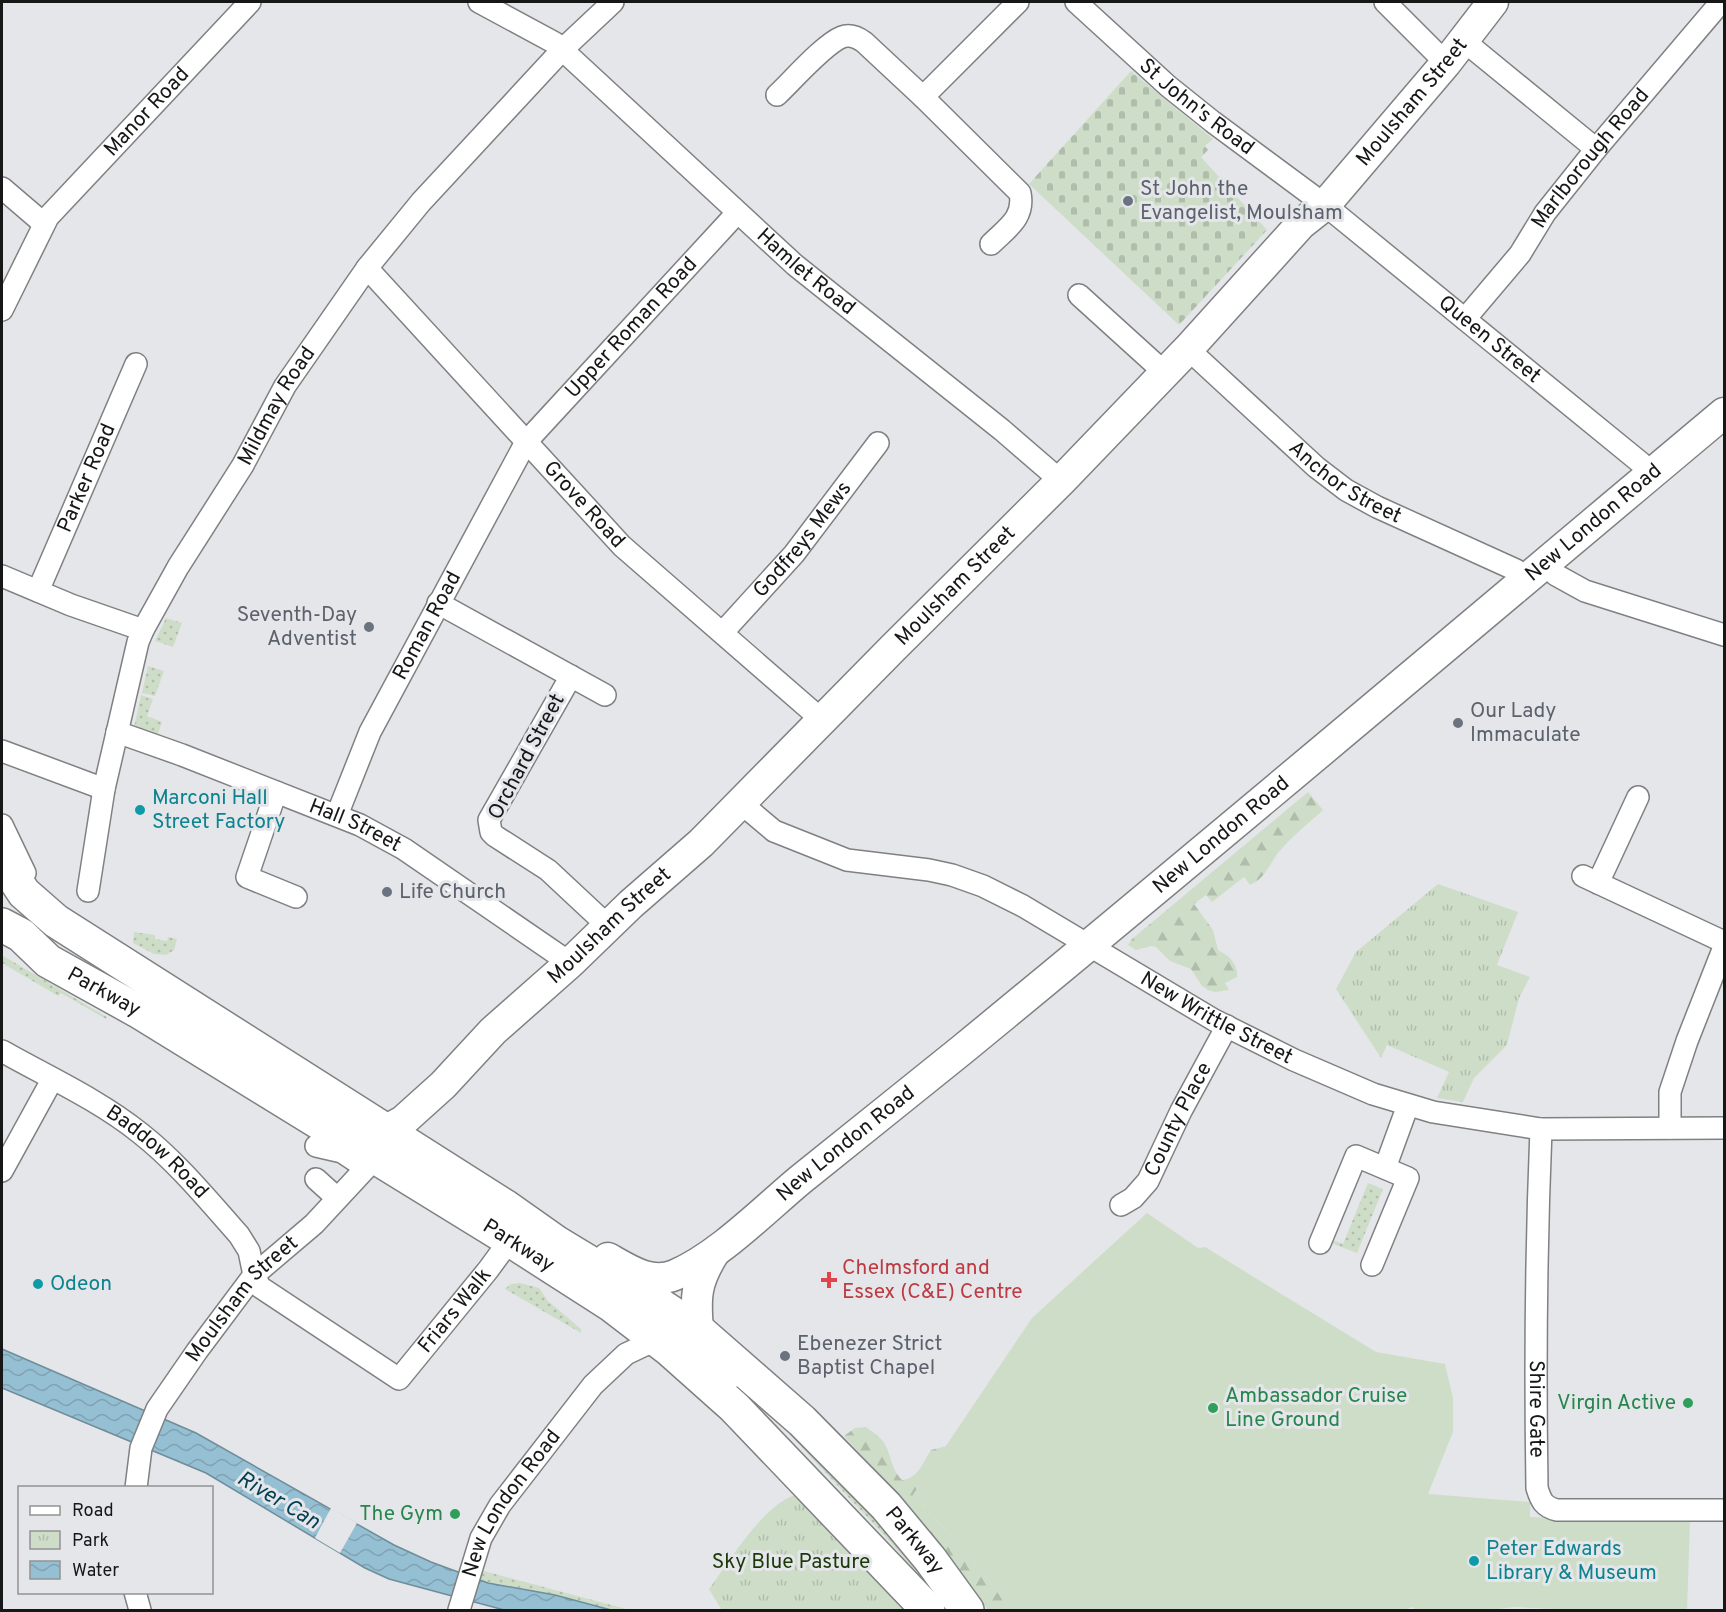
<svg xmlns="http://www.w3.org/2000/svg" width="1726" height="1612" font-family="Overpass,sans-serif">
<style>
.grass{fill:url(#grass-dots)}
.forest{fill:url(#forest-firs)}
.cemetery{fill:url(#cemetery-stones)}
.park{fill:url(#park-tufts)}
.pitch{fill:#ceddc8}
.water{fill:url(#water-waves);stroke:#6f8d9a;stroke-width:1.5}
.pier{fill:#e5e6e9}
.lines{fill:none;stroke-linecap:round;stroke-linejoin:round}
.street-casing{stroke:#7e8082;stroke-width:24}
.secondary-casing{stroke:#7e8082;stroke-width:33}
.primary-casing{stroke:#7e8082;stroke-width:36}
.street{stroke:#fff;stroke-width:21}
.secondary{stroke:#fff;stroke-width:30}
.primary{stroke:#fff;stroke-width:33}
.worship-dot{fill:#6b7280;stroke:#e5e6e9;stroke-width:2}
.culture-dot{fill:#0f9aa8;stroke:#e5e6e9;stroke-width:2}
.health-dot{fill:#e0444e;stroke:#e5e6e9;stroke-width:2}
.leisure-dot{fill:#2e9e5b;stroke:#e5e6e9;stroke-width:2}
.labels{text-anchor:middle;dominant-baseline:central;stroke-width:6;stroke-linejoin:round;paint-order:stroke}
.street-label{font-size:21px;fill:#171718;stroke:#e5e6e9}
.worship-label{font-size:21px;fill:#5b616d;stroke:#e5e6e9;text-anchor:start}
.culture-label{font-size:21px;fill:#0d838f;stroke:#e5e6e9;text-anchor:start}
.health-label{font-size:21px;fill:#be3a42;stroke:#e5e6e9;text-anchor:start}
.leisure-label{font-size:21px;fill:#27864d;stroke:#e5e6e9;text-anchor:end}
.park-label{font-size:21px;fill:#1a3808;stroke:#e5e6e9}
.water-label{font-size:22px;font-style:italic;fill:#013e52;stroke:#e5e6e9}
</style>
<defs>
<pattern id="grass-dots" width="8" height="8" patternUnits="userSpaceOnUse" patternTransform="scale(1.5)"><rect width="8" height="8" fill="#ceddc8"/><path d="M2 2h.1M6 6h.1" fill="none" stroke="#b0bdab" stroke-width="1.8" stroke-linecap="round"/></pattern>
<pattern id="forest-firs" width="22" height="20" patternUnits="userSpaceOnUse" patternTransform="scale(1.5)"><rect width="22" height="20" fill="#ceddc8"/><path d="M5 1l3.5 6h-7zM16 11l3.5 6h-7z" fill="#b0bdab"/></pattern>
<pattern id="cemetery-stones" width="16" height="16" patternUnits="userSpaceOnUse" patternTransform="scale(1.5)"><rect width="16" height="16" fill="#ceddc8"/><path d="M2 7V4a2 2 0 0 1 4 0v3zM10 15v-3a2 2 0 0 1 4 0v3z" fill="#b0bdab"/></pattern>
<pattern id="park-tufts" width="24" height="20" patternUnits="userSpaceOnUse" patternTransform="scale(1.5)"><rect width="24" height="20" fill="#ceddc8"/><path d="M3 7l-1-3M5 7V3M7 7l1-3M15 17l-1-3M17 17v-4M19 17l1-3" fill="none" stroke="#b0bdab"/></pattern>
<pattern id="water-waves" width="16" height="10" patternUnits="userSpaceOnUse" patternTransform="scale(1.5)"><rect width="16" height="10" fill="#95bfd2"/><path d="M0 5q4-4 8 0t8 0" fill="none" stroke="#80a3b4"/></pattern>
</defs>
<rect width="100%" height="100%" fill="#e5e6e9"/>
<g class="grass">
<polygon points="166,618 182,623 173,647 155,641"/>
<polygon points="148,666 164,671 155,696 142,693"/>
<polygon points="141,695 153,699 147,716 162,722 157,737 134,728"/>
<polygon points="134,932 155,935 155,939 167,941 168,937 177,939 174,950 166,955 154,954 133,943"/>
<polygon points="2,956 5,957 107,1017 106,1019 61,993 58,996 2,963"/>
<polygon points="1368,1183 1383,1189 1357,1253 1328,1242 1329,1239 1343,1244"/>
<polygon points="520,1283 539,1288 548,1301 581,1329 581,1333 505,1289 511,1284"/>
<polygon points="751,1393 878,1513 950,1610 881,1532"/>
<polygon points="480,1570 630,1610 611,1610 555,1595 477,1580"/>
</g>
<g class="forest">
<path d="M1308 792 1323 810C1309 823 1290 838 1278 853 1269 865 1265 879 1250 885L1244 877 1212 902 1206 895 1194 904 1213 930 1218 950C1229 956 1238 963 1237 977L1225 983 1229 990 1215 992 1208 990 1202 986 1191 969 1170 961 1156 947 1151 946 1136 950 1128 945 1132 939Z"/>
<path d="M866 1427C871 1431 878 1435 882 1440 892 1453 889 1466 902 1480 918 1479 923 1462 931 1450L947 1446 913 1495C948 1532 982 1568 1010 1610H988L920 1520 844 1436 855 1428Z"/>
</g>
<polygon class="cemetery" points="1131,71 1213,139 1205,146 1208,150 1201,157 1267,230 1179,325 1029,184"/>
<g class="park">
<polygon points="1438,884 1518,912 1497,965 1530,977 1519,998 1507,1045 1474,1078 1463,1102 1437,1098 1449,1072 1387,1045 1381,1058 1336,989 1356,952"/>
<path d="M795 1495 903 1610H719L721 1609 709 1589C729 1562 763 1505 795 1495Z"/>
</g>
<path class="pitch" d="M1147 1213 1198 1248 1205 1247 1376 1352 1445 1364 1453 1398V1432L1428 1494 1530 1502V1517L1690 1522 1687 1610H1572L1514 1607 1490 1610H1416L1413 1607 1403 1610H1010C982 1568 948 1532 913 1495L1032 1318Z"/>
<polygon class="water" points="2,1349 196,1433 394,1545 431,1562 488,1583 555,1595 611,1610 504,1610 389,1579 365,1568 206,1473 2,1388"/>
<polygon class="pier" points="331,1508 357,1523 340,1553 315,1538"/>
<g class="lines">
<g class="street-casing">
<g id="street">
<path id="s1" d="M479 2 555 43 795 265 1002 430 1061 481"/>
<path id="s2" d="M1076 2 1168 86 1213 122 1325 205 1641 463 1651 475"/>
<polyline points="1385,2 1446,63"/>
<polyline points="1464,41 1596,149"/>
<path d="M777 95C792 81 824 44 842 37 850 34 857 37 864 42L923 97"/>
<polyline points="2,188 43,223"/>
<path d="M991 244C1007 228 1025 218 1020 193L923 97 1018 2"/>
<path id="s3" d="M367 268 622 546 822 720"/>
<polyline points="1079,295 1165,373"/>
<path id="s4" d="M2 310 48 217 250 2"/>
<path id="s5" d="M1465 319 1520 254 1545 213 1596 149 1721 2"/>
<path id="s6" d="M1188 349 1316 467 1346 490 1377 507 1516 570 1526 581"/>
<polyline points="1545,564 1556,575 1585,591 1724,635"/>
<polyline points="2,576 71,605 143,630"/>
<path id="s7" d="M38 591 136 364"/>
<polyline points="438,603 605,695"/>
<path id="s8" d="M723 632 794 554 878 443"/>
<polyline points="571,676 489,820 491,832 495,836 548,870 608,926"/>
<path id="s9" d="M117 732 182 755 360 825 404 849 570 963"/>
<polyline points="2,751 104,789"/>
<polyline points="276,792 247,877 296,897"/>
<path id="s10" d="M742 804 774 831 847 860 929 870 952 875 983 886 1023 906 1214 1020 1294 1060 1373 1094 1433 1112 1541 1129 1724 1128"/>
<path id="s11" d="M337 815 370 732 526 442 737 213"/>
<polyline points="2,825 25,873"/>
<polyline points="1583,876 1724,942"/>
<polyline points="1598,883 1638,797"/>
<path id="s12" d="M88 891 104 789 138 642 143 630 178 567 243 465 285 386 367 268 421 202 563 49 613 2"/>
<path id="s13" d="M2 1051C48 1077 99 1100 140 1133 177 1162 208 1200 239 1235L249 1251 254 1275 260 1287 399 1379 488 1270 510 1240"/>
<polyline points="1670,1128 1670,1092 1687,1041 1724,947"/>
<path id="s14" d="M1541 1129C1536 1249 1535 1368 1537 1488 1541 1501 1544 1507 1557 1510H1724"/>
<polyline points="316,1146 342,1152 357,1162"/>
<polyline points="1385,1168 1408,1105"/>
<polyline points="2,1171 52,1080"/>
<polyline points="316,1179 337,1198"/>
<path id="s15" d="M1121 1205 1133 1198 1148 1181 1181 1111 1227 1026"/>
<polyline points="1320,1243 1356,1156 1408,1178 1372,1265"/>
<path id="s16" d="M136 1488 141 1448 157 1409 197 1351 254 1275 314 1224 366 1168"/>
<polyline points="135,1592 140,1610"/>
<path id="s17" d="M459 1610 481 1538 500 1505 593 1385 626 1354 645 1345 660 1342"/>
</g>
</g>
<g class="secondary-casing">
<g id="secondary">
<path id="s18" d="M380 1128 392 1127 403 1121 443 1085 493 1031 570 963 631 904 701 843 893 648 1061 481 1188 349 1301 224 1325 205 1446 63 1493 2"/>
<path id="s19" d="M608 1258C629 1270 651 1285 675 1275 718 1257 764 1210 800 1180 854 1136 909 1093 963 1049 1219 839 1471 625 1724 413"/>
<path d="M663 1310C665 1332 708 1362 725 1377"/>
<path d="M698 1330C695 1296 696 1282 714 1253"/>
</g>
</g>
<g class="primary-casing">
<g id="primary">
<path id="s20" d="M2 860 24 893 56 921 506 1207 557 1243 663 1307 698 1330 802 1421 886 1506 930 1559 967 1610"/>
<path id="s21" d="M2 925 21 935 48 961 138 1011 510 1240 610 1304 670 1350 734 1407 928 1610"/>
</g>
</g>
<use href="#street" class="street"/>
<use href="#secondary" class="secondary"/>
<use href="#primary" class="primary"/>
</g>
<g class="worship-dot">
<circle cx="1128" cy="201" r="6"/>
<circle cx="369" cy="627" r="6"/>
<circle cx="1458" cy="723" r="6"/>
<circle cx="387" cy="892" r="6"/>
<circle cx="785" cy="1356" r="6"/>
</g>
<g class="culture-dot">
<circle cx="140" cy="810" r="6"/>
<circle cx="38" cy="1284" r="6"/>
<circle cx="1474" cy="1561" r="6"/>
</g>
<path class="health-dot" d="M826 1271h6v6h6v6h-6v6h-6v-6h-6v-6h6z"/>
<g class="leisure-dot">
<circle cx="1688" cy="1403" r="6"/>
<circle cx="1213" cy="1408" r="6"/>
<circle cx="455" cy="1514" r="6"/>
</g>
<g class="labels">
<g class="street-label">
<text stroke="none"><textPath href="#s18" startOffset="1460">Moulsham Street</textPath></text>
<text stroke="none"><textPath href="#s2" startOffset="160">St John's Road</textPath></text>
<text stroke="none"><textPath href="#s4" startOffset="248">Manor Road</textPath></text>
<text stroke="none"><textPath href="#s5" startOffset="204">Marlborough Road</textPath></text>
<text stroke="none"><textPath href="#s1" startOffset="426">Hamlet Road</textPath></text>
<text stroke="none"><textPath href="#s11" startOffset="574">Upper Roman Road</textPath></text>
<text stroke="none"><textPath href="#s2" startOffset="534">Queen Street</textPath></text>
<text stroke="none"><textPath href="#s12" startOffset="528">Mildmay Road</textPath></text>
<text stroke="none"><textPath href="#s7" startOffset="123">Parker Road</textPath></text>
<text stroke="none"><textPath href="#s6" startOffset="207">Anchor Street</textPath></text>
<text stroke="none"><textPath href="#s3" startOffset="321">Grove Road</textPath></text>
<text stroke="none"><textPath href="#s19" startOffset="1260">New London Road</textPath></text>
<text stroke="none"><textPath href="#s8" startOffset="122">Godfreys Mews</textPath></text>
<text stroke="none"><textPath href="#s18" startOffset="794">Moulsham Street</textPath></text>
<text stroke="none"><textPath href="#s11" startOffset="210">Roman Road</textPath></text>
<text transform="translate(527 757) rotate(-62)">Orchard Street</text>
<text stroke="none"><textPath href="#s9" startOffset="256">Hall Street</textPath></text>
<text stroke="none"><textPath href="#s19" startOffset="774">New London Road</textPath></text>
<text stroke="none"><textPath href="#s18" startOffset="309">Moulsham Street</textPath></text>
<text stroke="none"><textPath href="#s21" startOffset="123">Parkway</textPath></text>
<text stroke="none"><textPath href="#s10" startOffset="528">New Writtle Street</textPath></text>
<text stroke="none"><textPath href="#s15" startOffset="105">County Place</textPath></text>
<text stroke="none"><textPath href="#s19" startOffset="288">New London Road</textPath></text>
<text stroke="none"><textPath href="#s13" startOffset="186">Baddow Road</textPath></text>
<text stroke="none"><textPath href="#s21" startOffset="609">Parkway</textPath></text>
<text stroke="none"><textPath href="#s16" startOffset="222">Moulsham Street</textPath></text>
<text stroke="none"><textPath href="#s13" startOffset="615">Friars Walk</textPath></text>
<text stroke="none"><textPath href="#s14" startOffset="280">Shire Gate</textPath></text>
<text stroke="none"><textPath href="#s17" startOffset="120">New London Road</textPath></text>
<text stroke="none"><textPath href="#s20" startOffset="1146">Parkway</textPath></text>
</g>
<g class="worship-label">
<text x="1140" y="189">St John the<tspan x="1140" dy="24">Evangelist, Moulsham</tspan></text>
<text x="357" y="615" text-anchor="end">Seventh-Day<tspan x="357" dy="24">Adventist</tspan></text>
<text x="1470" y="711">Our Lady<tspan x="1470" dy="24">Immaculate</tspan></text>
<text x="399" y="892">Life Church</text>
<text x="797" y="1344">Ebenezer Strict<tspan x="797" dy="24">Baptist Chapel</tspan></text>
</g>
<g class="culture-label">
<text x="152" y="798">Marconi Hall<tspan x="152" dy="24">Street Factory</tspan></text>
<text x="50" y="1284">Odeon</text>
<text x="1486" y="1549">Peter Edwards<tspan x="1486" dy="24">Library &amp; Museum</tspan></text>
</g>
<g class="health-label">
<text x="842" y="1268">Chelmsford and<tspan x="842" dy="24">Essex (C&amp;E) Centre</tspan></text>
</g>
<g class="leisure-label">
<text x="1225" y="1396" text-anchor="start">Ambassador Cruise<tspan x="1225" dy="24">Line Ground</tspan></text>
<text x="1676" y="1403">Virgin Active</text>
<text x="443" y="1514">The Gym</text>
</g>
<g class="park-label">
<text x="791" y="1562">Sky Blue Pasture</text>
</g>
<g class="water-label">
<text transform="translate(278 1501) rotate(31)">River Can</text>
</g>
</g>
<rect width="1726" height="1612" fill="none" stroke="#171718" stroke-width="6"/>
<rect x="18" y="1486" width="195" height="108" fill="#e5e6e9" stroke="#939395" stroke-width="1.5"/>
<rect x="30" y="1506" width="30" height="9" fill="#ffffff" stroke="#939395" stroke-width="1.5"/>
<text x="72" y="1516" font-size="18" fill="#171718">Road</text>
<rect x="30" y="1531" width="30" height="18" fill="url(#park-tufts)" stroke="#939395" stroke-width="1.5"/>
<text x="72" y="1546" font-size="18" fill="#171718">Park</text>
<rect x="30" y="1561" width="30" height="18" fill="url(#water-waves)" stroke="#939395" stroke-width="1.5"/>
<text x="72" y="1576" font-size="18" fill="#171718">Water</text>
</svg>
